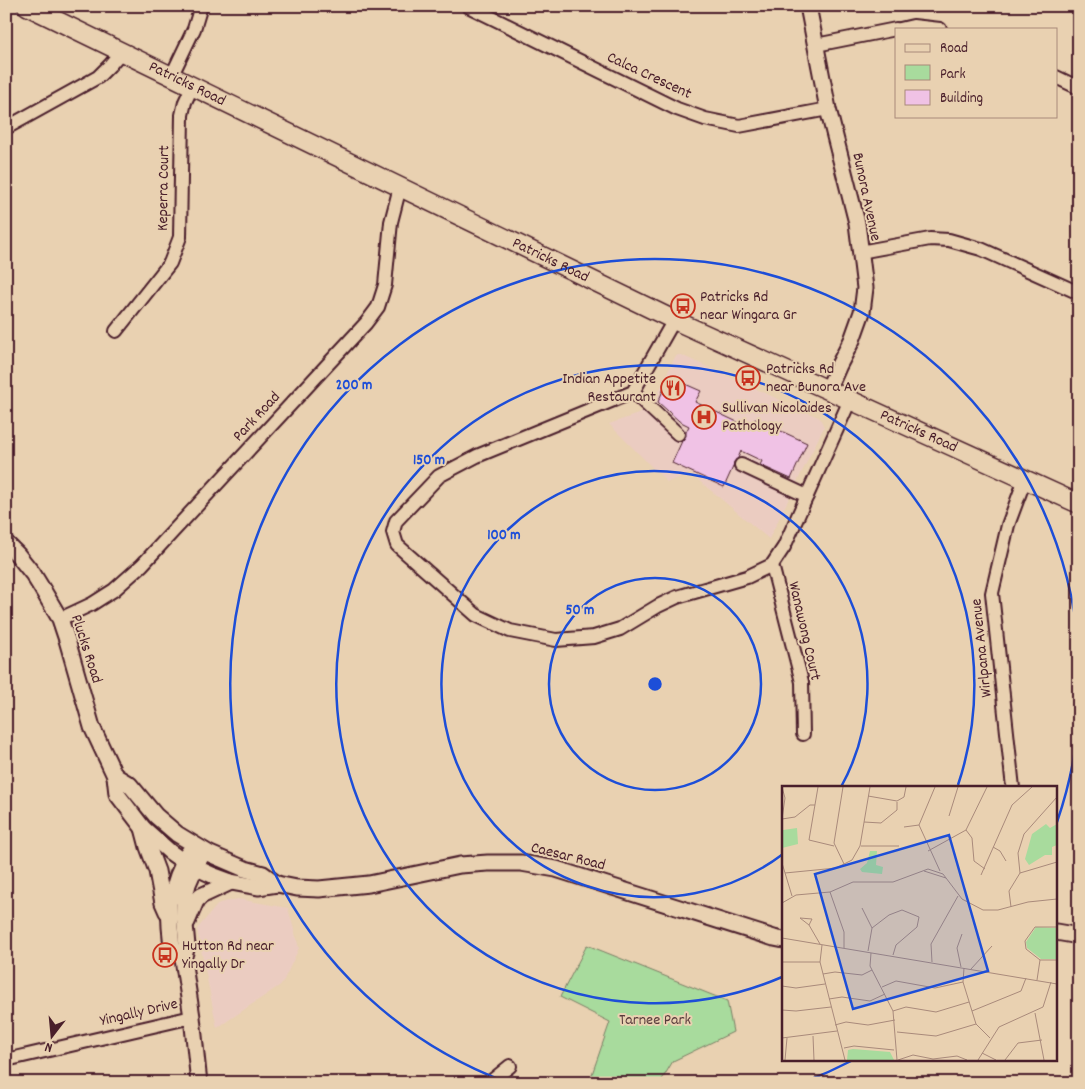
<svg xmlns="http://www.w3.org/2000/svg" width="1085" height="1089" font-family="Dekko,sans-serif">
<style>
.built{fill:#ebccc1}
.green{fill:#a8db9d;stroke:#797d64}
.building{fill:#f0c2e5;stroke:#4a1f2b}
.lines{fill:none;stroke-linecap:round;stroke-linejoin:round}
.minor-casing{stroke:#4a1f2b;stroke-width:16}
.tertiary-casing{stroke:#4a1f2b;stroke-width:19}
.secondary-casing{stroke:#4a1f2b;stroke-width:21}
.minor{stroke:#e9d1b1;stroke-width:12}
.tertiary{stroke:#e9d1b1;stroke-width:15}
.secondary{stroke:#e9d1b1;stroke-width:18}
.ring{fill:none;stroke:#1d4ed8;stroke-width:2.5}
.labels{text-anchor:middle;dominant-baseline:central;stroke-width:4;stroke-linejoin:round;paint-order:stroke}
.street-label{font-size:16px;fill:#4a1f2b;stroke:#e9d1b1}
.poi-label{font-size:16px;fill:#4a1f2b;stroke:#e9d1b1;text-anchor:start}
.park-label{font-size:16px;fill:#583b3c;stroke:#e9d1b1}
.inset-road{fill:none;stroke:#a98a7b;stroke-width:1}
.view{fill:#1d4ed8;fill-opacity:0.15;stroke:#1d4ed8;stroke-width:2.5}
.inset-edge{fill:none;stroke:#4a1f2b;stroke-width:2.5}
.centre{fill:#1d4ed8;stroke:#e9d1b1;stroke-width:2.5}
.ring-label{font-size:15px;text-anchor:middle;font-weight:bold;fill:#1d4ed8;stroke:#e9d1b1;stroke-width:4;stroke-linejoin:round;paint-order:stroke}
</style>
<rect width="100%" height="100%" fill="#e9d1b1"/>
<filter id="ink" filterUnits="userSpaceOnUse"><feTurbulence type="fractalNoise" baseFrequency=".02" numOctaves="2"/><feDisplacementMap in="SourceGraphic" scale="10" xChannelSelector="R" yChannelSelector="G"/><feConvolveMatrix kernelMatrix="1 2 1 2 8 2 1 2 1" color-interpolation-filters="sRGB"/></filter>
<g filter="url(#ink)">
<g class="built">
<polygon points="678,355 681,355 820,418 824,427 769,539 691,474 667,482 609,424 638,414 655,400 675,357"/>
<polygon points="238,899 288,908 299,948 282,984 217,1028 197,929 219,903"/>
</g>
<polygon class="green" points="587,945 727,1001 733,1032 673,1061 660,1083 589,1083 610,1022 560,997"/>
<polygon class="building" points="669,377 701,391 695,402 750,428 755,419 807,443 791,479 760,465 762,461 741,451 738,458 734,462 733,467 724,487 672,463 682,441 686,436 686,432 689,426 679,421 658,402"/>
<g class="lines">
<g class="minor-casing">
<g id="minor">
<polyline points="468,6 677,109 705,119 739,126 828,109"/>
<polyline points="900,29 913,26 940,29"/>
<polyline points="816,45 896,29"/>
<polyline points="171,77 194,29 201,6"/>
<polyline points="1056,77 1079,88"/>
<polyline points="6,128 98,77 110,65 121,52"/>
<polyline points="860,252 930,239 949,240 981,249 1079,293"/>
<polyline points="674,320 633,392 477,456 439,476 396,521 393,532 397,545 476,615 510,631 556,640 594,637 620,629 658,606 677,597 747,577 772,565 784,547 850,400"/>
<polyline points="116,331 170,263 180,237 182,115 185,102 192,87"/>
<polyline points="633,392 678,434"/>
<polyline points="741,465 807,496"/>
<polyline points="772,565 802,682 803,734"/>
<polyline points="60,619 92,604 114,590 142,565 366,323 378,307 385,285 391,222 400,187"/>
<polyline points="1013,788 992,593 1008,525 1025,479"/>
<polyline points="6,1060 192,1017"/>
<polyline points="489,1083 510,1066"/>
</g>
</g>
<g class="tertiary-casing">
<g id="tertiary">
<polyline points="808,6 828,109 857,223 865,288 862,312 852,340 839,365 828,390"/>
<polyline points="6,543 17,554 33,574 44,592 60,619 67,640 92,727 115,776 117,794 143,828 170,852 184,862 212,875 231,882 258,887 277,884 297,888 319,889 369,884 460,865 488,863 521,863 556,869 774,938 784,940"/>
<polyline points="115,776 130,785 156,816 177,834 210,854 245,869 263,874 277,884"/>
<polyline points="143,828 148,847 157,871 163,903 167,912"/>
<polyline points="187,922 196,901 201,896 231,882"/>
<polyline points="1056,932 1079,936"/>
<polyline points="183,959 172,947 170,927 169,903 178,875 188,853"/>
<polyline points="199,1083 192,1017 183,959 187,946 184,914 184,901 188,884 195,868 204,851"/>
</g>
</g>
<g class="secondary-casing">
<g id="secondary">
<path id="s1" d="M27 6 674 320 1079 504"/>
</g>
</g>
<use href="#minor" class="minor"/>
<use href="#tertiary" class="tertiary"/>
<use href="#secondary" class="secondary"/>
</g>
</g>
<g class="ring">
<circle cx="655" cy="684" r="106"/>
<path d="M783 854A213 213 0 1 1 841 787"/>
<path d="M782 977A319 319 0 1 1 958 785"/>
<path d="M1079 717A425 425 0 0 1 1057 822M851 1061A425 425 0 0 1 804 1082M506 1082A425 425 0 1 1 1079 651"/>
</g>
<defs>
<g id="bus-ring" transform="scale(1.25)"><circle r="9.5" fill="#e9d1b1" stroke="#c8321e" stroke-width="1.5"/><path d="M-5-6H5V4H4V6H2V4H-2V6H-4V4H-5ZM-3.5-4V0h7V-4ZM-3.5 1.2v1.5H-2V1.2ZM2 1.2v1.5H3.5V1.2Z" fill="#c8321e"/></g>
<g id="restaurant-ring" transform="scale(1.25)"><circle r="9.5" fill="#e9d1b1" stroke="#c8321e" stroke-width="1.5"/><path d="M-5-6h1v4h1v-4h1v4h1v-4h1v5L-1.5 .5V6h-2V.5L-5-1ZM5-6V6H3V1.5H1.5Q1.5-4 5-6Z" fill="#c8321e"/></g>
<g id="hospital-ring" transform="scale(1.25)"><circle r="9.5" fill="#e9d1b1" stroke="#c8321e" stroke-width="1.5"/><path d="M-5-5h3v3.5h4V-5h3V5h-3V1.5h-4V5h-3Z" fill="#c8321e"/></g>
</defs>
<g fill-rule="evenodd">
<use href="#bus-ring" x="683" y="306"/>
<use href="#bus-ring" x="748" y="378"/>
<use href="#restaurant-ring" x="673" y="388"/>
<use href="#hospital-ring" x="704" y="417"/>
<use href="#bus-ring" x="165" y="955"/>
</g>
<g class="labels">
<g class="street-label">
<text transform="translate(649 76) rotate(25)">Calca Crescent</text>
<text stroke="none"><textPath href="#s1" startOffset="178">Patricks Road</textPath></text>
<text transform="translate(164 188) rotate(-89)">Keperra Court</text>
<text transform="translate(866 197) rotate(78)">Bunora Avenue</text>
<text stroke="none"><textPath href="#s1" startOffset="582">Patricks Road</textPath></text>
<text transform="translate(257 417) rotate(-47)">Park Road</text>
<text stroke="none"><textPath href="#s1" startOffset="988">Patricks Road</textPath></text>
<text transform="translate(804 631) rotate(77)">Wanawong Court</text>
<text transform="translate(982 648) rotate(-96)">Wirlpana Avenue</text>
<text transform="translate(86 649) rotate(72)">Plucks Road</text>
<text transform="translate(568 857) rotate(14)">Caesar Road</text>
<text transform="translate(139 1013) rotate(-13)">Yingally Drive</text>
</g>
<g class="poi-label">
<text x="700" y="297">Patricks Rd<tspan x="700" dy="18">near Wingara Gr</tspan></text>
<text x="766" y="369">Patricks Rd<tspan x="766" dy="18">near Bunora Ave</tspan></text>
<text x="656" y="379" text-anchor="end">Indian Appetite<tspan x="656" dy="18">Restaurant</tspan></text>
<text x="722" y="408">Sullivan Nicolaides<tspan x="722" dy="18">Pathology</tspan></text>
<text x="182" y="946">Hutton Rd near<tspan x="182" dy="18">Yingally Dr</tspan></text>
</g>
<g class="park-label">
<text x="655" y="1020">Tarnee Park</text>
</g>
</g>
<g transform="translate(782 786)">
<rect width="275" height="275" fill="#e9d1b1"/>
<path d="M264 38 268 42 275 38V59L270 61V69H263L247 79 243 73 250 48ZM15 42 16 58 0 62 1 44ZM88 65H95L94 79 101 81 100 88 80 86 78 83 85 77ZM254 141 275 142V173H259L245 162 244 156ZM71 263 108 266 112 274H65L66 264Z" fill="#a8db9d"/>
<path class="inset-road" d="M0 1 3 12 0 33 13 31 28 19H33M36 1 27 54 52 60M61 1 52 57 62 78M153 1 137 39 158 85M86 10 115 15 122 11 124 1M167 30 176 1M82 36 99 37 115 24V16M122 41 137 39M184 44 190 52 192 75 203 83M79 60H117M211 61 218 65 224 75M146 65 184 44 205 1M0 77 10 110M142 85 164 92M3 87 54 82 70 74 78 60 88 1M238 87 275 76M199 89 230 19 250 1M48 106 62 146V162M0 117 14 109 48 106 71 96H111L146 83 161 88 180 113 201 124H216L246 116 275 113M229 121 227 105 238 87 236 67 242 48 275 11M80 122 90 142M27 139 30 133 18 132 27 139 38 158M0 152 275 198M40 159 38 176 63 274M86 165 90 142 107 129 120 124 137 131 135 141 114 159 111 169M89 167 88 180 111 225 115 274M258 174H275M0 176H38M150 176 149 158 176 110M179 181 175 162 180 148M182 182 181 196 194 238 208 252M189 183 210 160M41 188 53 186 80 189 90 184M255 194 258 174 244 163 243 155 253 141H275M0 200 14 202 43 198M100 201 114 195 153 202 181 196M47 213 60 211 88 215 103 208M0 224 14 225 49 221M111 225 124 221 154 226 187 216M190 225 239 205 244 192M253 227 262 274M53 239 64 236 86 239 113 234M115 246 154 250 194 238M31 250 32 274M0 252 55 245M62 262 72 260 112 264M200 267 214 274M3 274 5 252M116 274 131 269 151 273 175 270 185 274M196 274 217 241 261 221 269 196M223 274 236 257 260 254"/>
<path class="view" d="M167 49 206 185 71 223 33 88Z"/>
<rect width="275" height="275" class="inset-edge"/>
</g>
<circle cx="655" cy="684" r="8" class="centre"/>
<g class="ring-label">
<text x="354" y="389">200 m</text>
<text x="429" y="464">150 m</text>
<text x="504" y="539">100 m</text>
<text x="580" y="614">50 m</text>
</g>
<rect width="1085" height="1089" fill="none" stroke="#e9d1b1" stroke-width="25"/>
<rect x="12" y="12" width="1060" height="1064" fill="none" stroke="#4a1f2b" stroke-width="2" filter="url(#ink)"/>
<rect x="895" y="28" width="162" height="90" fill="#e9d1b1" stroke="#a98a7b"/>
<rect x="905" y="44" width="25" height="8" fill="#e9d1b1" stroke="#a98a7b"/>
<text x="940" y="52" font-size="15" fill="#4a1f2b">Road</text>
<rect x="905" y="65" width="25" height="15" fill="#a8db9d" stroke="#a98a7b"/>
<text x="940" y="78" font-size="15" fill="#4a1f2b">Park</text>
<rect x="905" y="90" width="25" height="15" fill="#f0c2e5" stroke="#a98a7b"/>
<text x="940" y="102" font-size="15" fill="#4a1f2b">Building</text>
<g transform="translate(52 1036) rotate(196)" stroke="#e9d1b1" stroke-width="4" paint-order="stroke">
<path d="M0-4L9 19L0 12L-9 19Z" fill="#4a1f2b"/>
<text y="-8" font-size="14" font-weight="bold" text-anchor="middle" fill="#4a1f2b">N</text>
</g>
</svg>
